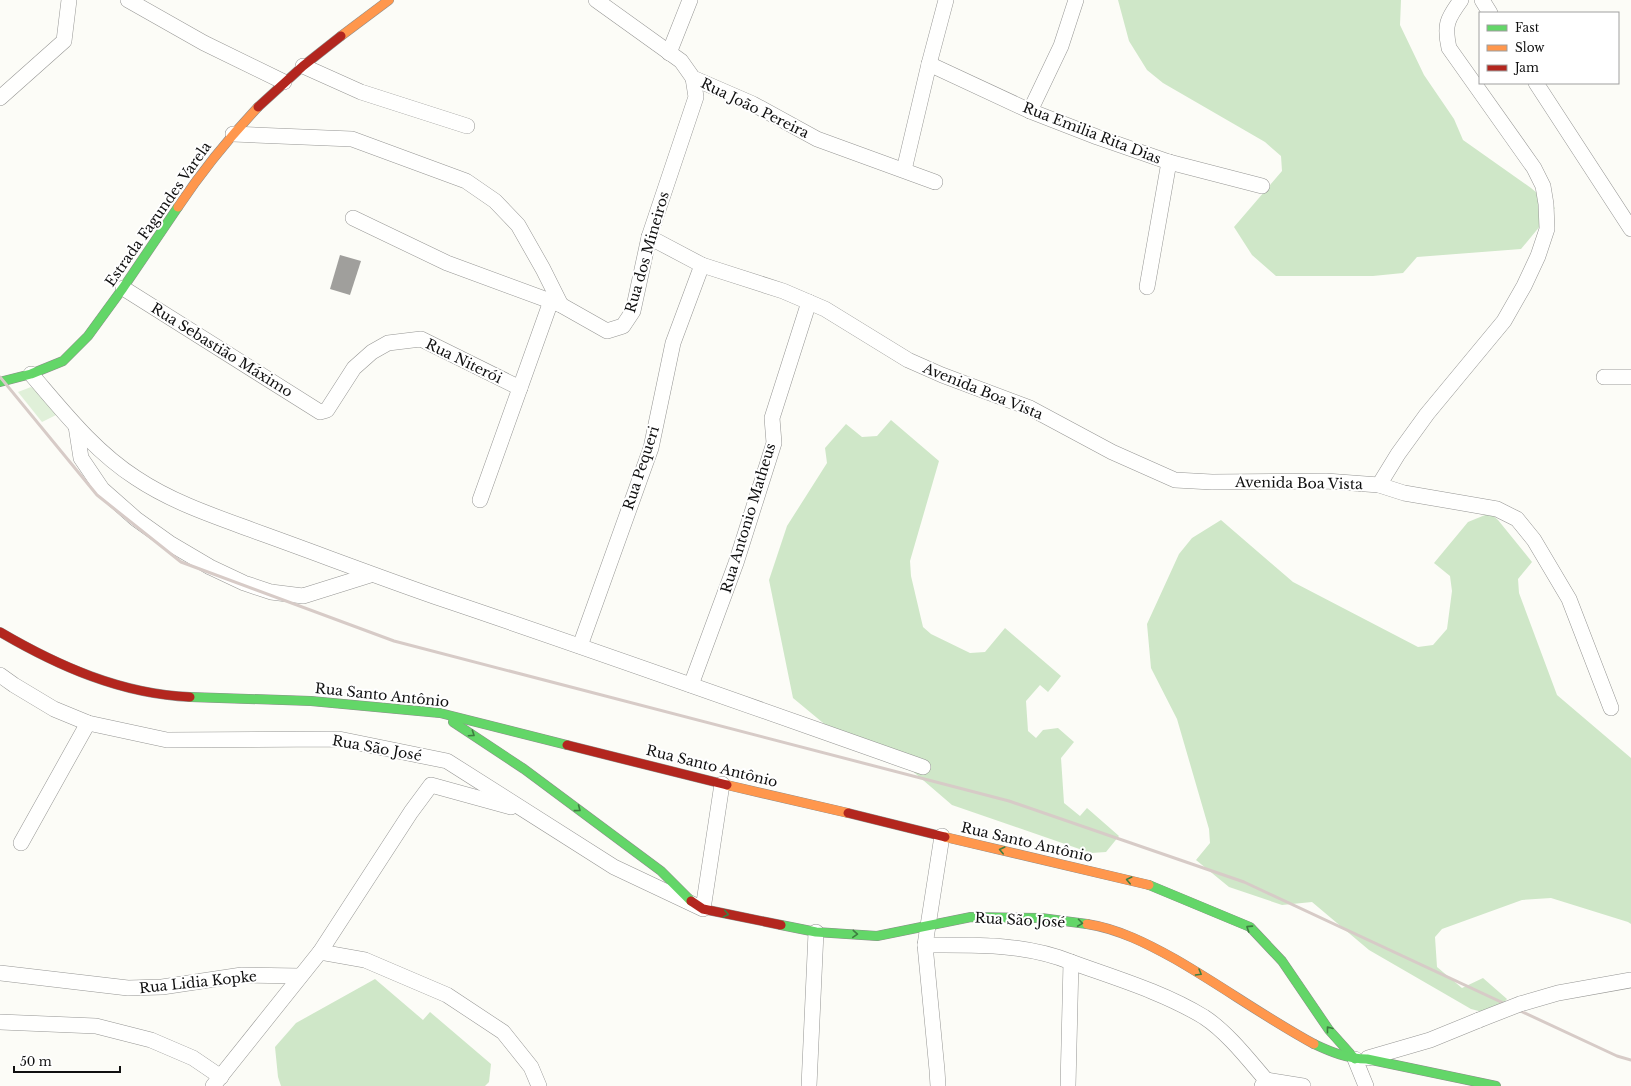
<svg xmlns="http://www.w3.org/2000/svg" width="1631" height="1086" font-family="'Libre Baskerville',serif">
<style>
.green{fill:#e0f0d9}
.forest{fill:#cfe7c8}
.building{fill:#a09f9c}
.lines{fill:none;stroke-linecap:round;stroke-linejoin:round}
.street-casing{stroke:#969694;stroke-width:16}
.fast-casing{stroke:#8d8d8b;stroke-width:10}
.slow-casing{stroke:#8d8d8b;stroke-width:10}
.jam-casing{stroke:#8d8d8b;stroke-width:10}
.street{stroke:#fffffe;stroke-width:15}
.fast{stroke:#63d668;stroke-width:9}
.slow{stroke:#ff974d;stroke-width:9}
.jam{stroke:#b3261e;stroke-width:9}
.rail{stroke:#d7cbc7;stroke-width:3}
.street-bridge-casing{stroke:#969694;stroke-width:16;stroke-linecap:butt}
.street-bridge{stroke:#fffffe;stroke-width:15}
.oneway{stroke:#3e7d40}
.labels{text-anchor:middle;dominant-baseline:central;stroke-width:4;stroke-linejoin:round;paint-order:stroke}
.street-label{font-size:14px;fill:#101010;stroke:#fff}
</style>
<rect width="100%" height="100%" fill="#fcfcf7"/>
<polygon class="green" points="31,387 43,395 56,415 42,422 18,392"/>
<g class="forest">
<polygon points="1118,0 1401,0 1400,25 1424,75 1454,119 1463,140 1531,188 1555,208 1521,249 1417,257 1403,273 1373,276 1276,276 1252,255 1234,227 1282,171 1281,156 1265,142 1163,83 1147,70 1129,41"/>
<polygon points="891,420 939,461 910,561 911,576 923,627 931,634 970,653 985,652 1005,628 1061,676 1048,692 1040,685 1026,701 1028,731 1036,738 1043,730 1058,728 1074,742 1061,758 1064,803 1080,816 1087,808 1119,836 1106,852 1091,853 952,805 888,750 834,732 793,698 769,580 787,526 827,463 825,448 846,424 862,437 877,436"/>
<polygon points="1490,513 1498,520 1532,562 1518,579 1519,593 1557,695 1631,758 1631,924 1628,922 1551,898 1522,900 1442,929 1435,937 1437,967 1462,988 1483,978 1507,999 1494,1015 1471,1009 1369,950 1312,902 1282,905 1229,887 1196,860 1210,843 1209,829 1177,719 1151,668 1147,624 1179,554 1192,538 1221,520 1293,582 1418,647 1433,645 1447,629 1452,591 1450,576 1434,563 1468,522"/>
<polygon points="375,979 423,1020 430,1012 491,1064 489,1082 485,1086 281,1086 278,1077 275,1047 296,1023"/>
</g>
<polygon class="building" points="340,255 361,261 350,295 330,289"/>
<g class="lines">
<g class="street-casing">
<g id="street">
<polyline points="128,0 204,43 284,82"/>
<polyline points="596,0 681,61 693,78 753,104 817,139 935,182"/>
<polyline points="1482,0 1490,13"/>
<polyline points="669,53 690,0"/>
<polyline points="929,64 1030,111 1097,137 1169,162 1262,186"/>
<polyline points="303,66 361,92 467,126"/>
<polyline points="1536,83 1631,229"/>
<polyline points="0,98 64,41 69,0"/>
<polyline points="1030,111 1061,46 1076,0"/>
<polyline points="233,134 352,139 466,181 495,201 518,225 543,269 561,305"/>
<polyline points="904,170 929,64 946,0"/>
<polyline points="353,218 447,263 561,305 607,331 623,326 633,311 649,237 696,97 693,78"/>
<polyline points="649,237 702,265 783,291 825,309 908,360 942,375 1030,408 1112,452 1175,480 1212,482 1326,481 1379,485 1404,493 1497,509 1517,519 1534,540 1569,599 1611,708"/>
<polyline points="1147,287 1169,162"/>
<polyline points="123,288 320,412 327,410 354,368 372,352 388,343 421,339 520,388"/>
<path d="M31 374C63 411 94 451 136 478 175 504 220 518 263 534 324 556 384 579 445 600 605 654 764 711 923 767"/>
<polyline points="1604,377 1631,377"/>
<polyline points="76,426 81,458 102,489 136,519 171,544 210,567 244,583 271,592 303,596 370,575"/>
<path d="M1379 485 1398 454 1427 414 1504 321 1524 286 1538 256 1547 229 1546 204 1543 186 1534 168 1449 48C1444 25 1447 19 1461 0"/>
<polyline points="480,500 551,301"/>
<polyline points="580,646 651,448 673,343 702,265"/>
<polyline points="0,675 14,685 54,709 88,723 167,740 339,739 447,761 614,867 703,909 722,784"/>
<polyline points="691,685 736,563 774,443 772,418 809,302"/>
<polyline points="21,843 88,723"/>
<path d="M925 945C975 945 1023 943 1071 962L1068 1086"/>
<polyline points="320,952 411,812 431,785 511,807"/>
<path d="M1071 962C1115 978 1163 992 1204 1017 1227 1032 1248 1059 1266 1080"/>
<polyline points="0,973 128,988 162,987 242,975 300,976"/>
<polyline points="1520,1004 1558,993 1631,980"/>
<polyline points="0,1022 96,1026 151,1040 193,1058 221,1077"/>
<polyline points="1368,1058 1430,1040 1479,1020"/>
<polyline points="1355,1059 1366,1086"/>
<polyline points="213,1086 320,952 365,960 447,995 503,1032 531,1067 539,1086"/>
<polyline points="809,1086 816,932"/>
<polyline points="938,1086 937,1070 925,945 942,836"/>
<polyline points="1262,1086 1266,1080 1303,1086"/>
</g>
</g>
<g class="fast-casing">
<g id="fast">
<polyline points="0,382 31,374 63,361 88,336 123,288 178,207"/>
<polyline points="190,697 311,701 440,713 567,745"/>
<polyline points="453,722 524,769 661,871 691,901"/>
<polyline points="1149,885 1250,927 1282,961 1329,1030 1355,1059"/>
<polyline points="781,925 816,932 877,936 971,917 1041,918 1087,924"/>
<path d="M1314 1044C1331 1052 1348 1059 1367 1059L1496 1086"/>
</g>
</g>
<g class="slow-casing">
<g id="slow">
<polyline points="341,36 389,0"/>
<path d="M178 207C202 171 229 138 258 107"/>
<polyline points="727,785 848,813"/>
<polyline points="945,837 1149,885"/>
<path d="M1087 924C1119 929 1148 944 1175 959 1222 986 1266 1018 1314 1044"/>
</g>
</g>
<g class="jam-casing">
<g id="jam">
<polyline points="258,107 303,66 341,36"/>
<path d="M0 632C58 666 121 694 190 697"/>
<polyline points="567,745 727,785"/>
<polyline points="848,813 945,837"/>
<polyline points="691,901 703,909 781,925"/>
</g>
</g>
<use href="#street" class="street"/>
<use href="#fast" class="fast"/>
<use href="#slow" class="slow"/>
<use href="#jam" class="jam"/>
<polyline class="rail" points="0,377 97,495 181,562 394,641 1009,801 1244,882 1617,1056 1631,1060"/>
<g class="street-bridge-casing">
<polyline id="street-bridge" points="1479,1020 1520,1004"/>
</g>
<use href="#street-bridge" class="street-bridge"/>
</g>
<defs><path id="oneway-chevron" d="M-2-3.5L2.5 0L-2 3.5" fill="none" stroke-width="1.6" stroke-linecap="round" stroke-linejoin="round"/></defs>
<g class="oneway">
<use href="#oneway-chevron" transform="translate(472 734) rotate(34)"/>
<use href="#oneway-chevron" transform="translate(578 809) rotate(37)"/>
<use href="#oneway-chevron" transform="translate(1002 850) rotate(-167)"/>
<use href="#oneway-chevron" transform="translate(1129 880) rotate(-167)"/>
<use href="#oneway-chevron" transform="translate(726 914) rotate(11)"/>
<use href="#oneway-chevron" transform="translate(1080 923) rotate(8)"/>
<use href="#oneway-chevron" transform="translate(1249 928) rotate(-147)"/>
<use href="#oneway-chevron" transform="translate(855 934) rotate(4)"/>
<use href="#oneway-chevron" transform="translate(1199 973) rotate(30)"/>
<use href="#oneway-chevron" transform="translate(1329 1029) rotate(-128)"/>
</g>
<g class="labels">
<g class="street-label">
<text transform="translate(755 108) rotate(26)">Rua João Pereira</text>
<text transform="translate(1092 133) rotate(21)">Rua Emilia Rita Dias</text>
<text transform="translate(158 214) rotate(-55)">Estrada Fagundes Varela</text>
<text transform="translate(647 252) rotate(-74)">Rua dos Mineiros</text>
<text transform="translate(222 350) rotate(32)">Rua Sebastião Máximo</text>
<text transform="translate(464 361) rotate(26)">Rua Niterói</text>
<text transform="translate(983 391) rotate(22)">Avenida Boa Vista</text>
<text transform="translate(641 468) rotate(-72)">Rua Pequeri</text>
<text transform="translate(1299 483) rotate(1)">Avenida Boa Vista</text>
<text transform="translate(748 518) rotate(-73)">Rua Antonio Matheus</text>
<text transform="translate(382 695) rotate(6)">Rua Santo Antônio</text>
<text transform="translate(377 748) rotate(10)">Rua São José</text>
<text transform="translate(712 766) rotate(14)">Rua Santo Antônio</text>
<text transform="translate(1027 842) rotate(13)">Rua Santo Antônio</text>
<text transform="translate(1020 920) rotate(3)">Rua São José</text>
<text transform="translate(198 982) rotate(-6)">Rua Lidia Kopke</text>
</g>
</g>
<rect x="1479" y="12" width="140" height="72" fill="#ffffff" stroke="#9f9f9f"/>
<rect x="1487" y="25" width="20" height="6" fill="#63d668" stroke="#9f9f9f"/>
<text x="1515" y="32" font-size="12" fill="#101010">Fast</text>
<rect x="1487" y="45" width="20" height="6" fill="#ff974d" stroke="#9f9f9f"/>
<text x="1515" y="52" font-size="12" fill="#101010">Slow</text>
<rect x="1487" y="65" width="20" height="6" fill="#b3261e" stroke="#9f9f9f"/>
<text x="1515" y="72" font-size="12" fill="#101010">Jam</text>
<path d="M14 1066v6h106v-6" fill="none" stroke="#101010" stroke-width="2"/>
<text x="20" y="1066" font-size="12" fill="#101010" stroke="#ffffff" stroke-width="3" paint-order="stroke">50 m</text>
</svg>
